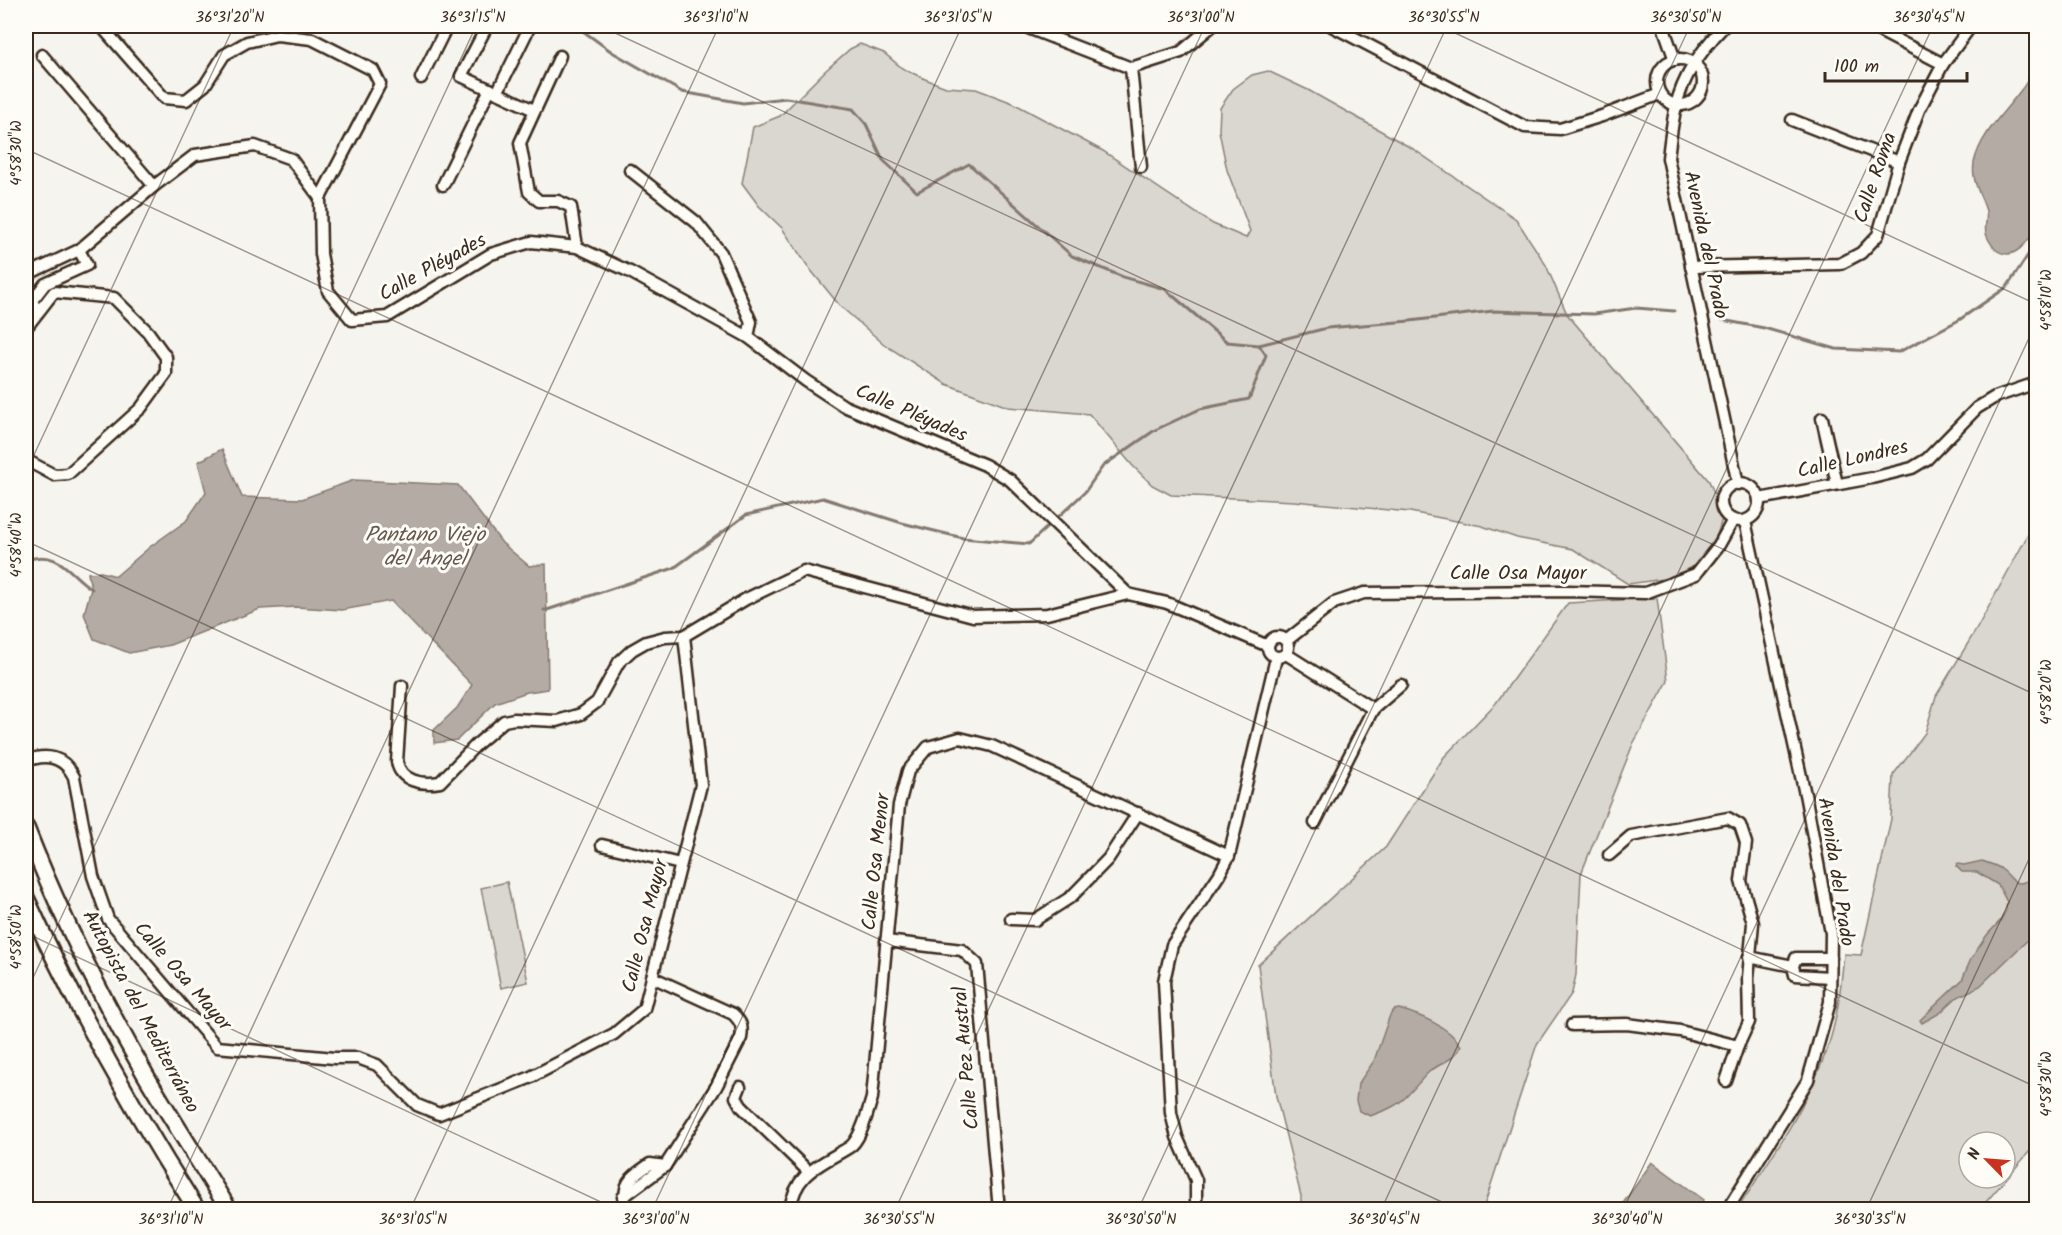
<svg xmlns="http://www.w3.org/2000/svg" width="2062" height="1235" font-family="Kalam,sans-serif">
<style>
.green{fill:#dad6d0;stroke:#8a8077;stroke-width:1.5;fill-rule:evenodd}
.water{fill:#b4aca4;stroke:#84786e;stroke-width:1.5}
.lines{fill:none;stroke-linecap:round;stroke-linejoin:round}
.stream{stroke:#84786e;stroke-width:3}
.minor-casing{stroke:#3b2a1e;stroke-width:15}
.highway-casing{stroke:#3b2a1e;stroke-width:20}
.minor{stroke:#fdfcf7;stroke-width:10}
.highway{stroke:#fdfcf7;stroke-width:15}
.ticks{fill:none;stroke:#3b2a1e;stroke-width:1.5;stroke-opacity:0.45}
.labels{text-anchor:middle;dominant-baseline:central;stroke-width:6;stroke-linejoin:round;paint-order:stroke}
.street-label{font-size:20px;fill:#3b2a1e;stroke:#fdfcf7}
.water-label{font-size:21px;font-style:italic;fill:#65584d;stroke:#fdfcf7}
.neatline{fill:none;stroke:#3b2a1e;stroke-width:2}
.ticks-label{font-size:15px;text-anchor:middle;fill:#3b2a1e}
</style>
<rect width="100%" height="100%" fill="#f5f4ee"/>
<filter id="ink" filterUnits="userSpaceOnUse"><feTurbulence type="fractalNoise" baseFrequency=".0167" numOctaves="2"/><feDisplacementMap in="SourceGraphic" scale="12" xChannelSelector="R" yChannelSelector="G"/><feConvolveMatrix kernelMatrix="1 2 1 2 8 2 1 2 1" color-interpolation-filters="sRGB"/></filter>
<g filter="url(#ink)">
<g class="green">
<polygon points="860,44 884,53 902,68 925,79 946,87 976,89 1013,103 1103,151 1213,224 1246,238 1250,231 1227,170 1219,131 1220,108 1233,89 1252,75 1268,71 1308,90 1413,149 1516,219 1546,265 1567,314 1709,481 1717,500 1722,519 1716,538 1697,564 1671,578 1628,584 1573,549 1517,538 1482,526 1410,512 1294,501 1171,495 1152,485 1132,465 1089,414 1008,407 946,384 885,345 840,306 809,268 782,228 759,206 742,183 753,127 780,116 825,71 850,49"/>
<path d="M2036 520V1144L1980 1209 1737 1210C1770 1159 1807 1107 1827 1049 1838 1019 1841 985 1844 954L1861 955 1891 819 1893 775 1925 733 1936 696 1976 630ZM1969 1142H2005V1178H1969Z"/>
<polygon points="1657,598 1668,681 1633,744 1581,874 1576,975 1572,993 1537,1044 1483,1209 1301,1209 1301,1196 1276,1096 1258,965 1386,847 1444,757 1496,703 1568,603"/>
<polygon points="507,882 528,982 501,988 481,888"/>
</g>
<g class="water">
<path d="M2036 67V227C2029 241 2013 264 1995 249 1992 245 1987 239 1986 233 1984 226 1988 218 1986 211 1981 194 1971 181 1974 163 1980 134 2005 112 2021 90 2027 83 2030 74 2036 67Z"/>
<polygon points="222,449 242,497 302,499 354,480 458,485 502,543 529,566 546,564 548,689 527,692 495,703 457,740 434,743 434,730 457,708 472,685 391,601 342,610 296,607 260,609 170,645 129,653 94,639 84,614 91,589 88,573 101,572 116,576 151,546 186,521 206,492 198,462"/>
<path d="M1982 861C1988 863 1995 865 2000 868 2017 880 2010 890 2036 877V932L1980 986 1956 998 1940 1013 1922 1023 1920 1020 1962 980 1971 959 1987 935 2001 920 2006 910 2007 902 1998 885 1977 872H1962L1956 866 1957 864 1964 865Z"/>
<path d="M1399 1009C1420 1015 1450 1027 1461 1046 1455 1060 1440 1063 1429 1072 1417 1083 1407 1100 1392 1107 1385 1111 1377 1113 1370 1116L1359 1111 1356 1101 1358 1084 1374 1061 1390 1015 1394 1010Z"/>
<polygon points="1652,1162 1704,1200 1698,1209 1619,1209"/>
</g>
<g class="lines">
<g class="stream">
<polyline points="576,26 612,52 682,92 743,103 786,98 853,109 866,124 883,160 917,192 969,164 1072,256 1123,277 1165,289 1227,342 1259,345 1327,328 1410,321 1493,311 1594,314 1636,308 1674,311"/>
<polyline points="1722,320 1764,328 1836,349 1899,352 1959,320 2007,287 2036,243"/>
<path d="M26 560C61 549 68 574 92 589"/>
<polyline points="544,610 547,610 674,568 746,515 823,498 902,523 963,538 1029,544 1085,492 1103,466 1155,430 1200,409 1249,399 1266,355 1259,345"/>
</g>
<g class="minor-casing">
<g id="minor">
<polyline points="101,26 164,98 186,100 205,85 224,55 247,42 277,35 312,39 373,70 380,84 320,198"/>
<polyline points="487,26 461,76 534,110"/>
<polyline points="1023,26 1131,68 1181,52 1212,26"/>
<polyline points="1332,26 1525,127 1560,129 1602,116 1660,94"/>
<polyline points="1663,26 1675,60"/>
<path d="M1724 26C1703 48 1683 76 1676 106 1672 123 1670 141 1668 158L1738 484"/>
<polyline points="1870,26 1943,64"/>
<polyline points="42,55 154,186"/>
<polyline points="560,56 520,143 529,192 539,201 558,201 571,207 577,247"/>
<circle cx="1680" cy="82" r="23"/>
<polyline points="1131,68 1141,167"/>
<polyline points="421,78 447,26"/>
<polyline points="497,93 530,26"/>
<polyline points="1792,120 1899,162"/>
<polyline points="630,170 696,222 721,253 751,322 748,337"/>
<polyline points="443,185 490,89"/>
<polyline points="1691,267 1840,264 1861,253 1878,235 1899,162 1919,110 1943,64 1971,26"/>
<polyline points="26,275 79,250 154,186 195,155 255,146 291,159 320,198 321,254 328,291 352,320 387,317 491,254 531,242 577,247 630,272 748,337 806,381 844,406 985,465 1010,480 1128,594"/>
<polyline points="39,310 31,302 45,284 87,265 79,250"/>
<polyline points="26,328 54,292 114,298 148,332 166,357 166,374 141,408 68,474 54,475 26,460"/>
<polyline points="1822,418 1837,484"/>
<circle cx="1740" cy="502" r="19"/>
<polyline points="1759,499 1872,478 1912,468 1927,459 1977,408 1995,397 2036,383"/>
<circle cx="1278" cy="647" r="10"/>
<polyline points="1286,641 1334,603 1364,593 1566,591 1645,593 1696,574 1719,545 1733,520"/>
<polyline points="1286,654 1373,709"/>
<path d="M402 686 397 762C401 782 423 785 440 782L476 745 504 721 514 719 557 721 581 714 597 702 619 662 632 650 646 642 665 637 684 636"/>
<path d="M26 761C46 753 64 756 74 777L93 876 108 919 217 1047 334 1058H358L377 1065 417 1105 439 1114 529 1078 614 1034 644 1009 701 785 684 636 746 599 804 571 973 616 1047 614 1128 594 1167 603 1268 646"/>
<polyline points="1315,823 1373,709 1401,685"/>
<polyline points="602,845 680,864"/>
<polyline points="1609,855 1631,836 1728,818 1740,825 1746,843 1741,881 1753,923 1748,978 1749,1022 1738,1046 1726,1081"/>
<polyline points="1011,919 1035,920 1071,897 1108,859 1138,813"/>
<polyline points="886,941 962,950 977,964 999,1210"/>
<polyline points="1749,957 1793,966"/>
<polyline points="1830,977 1795,975 1793,966 1796,958 1831,958"/>
<polyline points="1572,1025 1627,1024 1680,1031 1738,1046"/>
<polyline points="740,1087 736,1097 741,1106 809,1172"/>
<path d="M626 1195C623 1181 640 1171 650 1164L665 1166"/>
<path d="M623 1197 665 1166 669 1160 716 1087 741 1038C743 1026 741 1022 733 1014L652 977"/>
<path d="M790 1210C794 1179 811 1169 836 1155 840 1152 848 1149 852 1145 862 1135 868 1111 872 1098L899 805 908 771 928 747 960 738 992 746 1229 856"/>
<polyline points="1196,1210 1196,1180 1177,1137 1171,1113 1164,981 1172,945 1219,875 1229,856 1276,658"/>
<polyline points="1727,1210 1808,1080 1830,1002 1831,933 1806,799 1745,521"/>
</g>
</g>
<g class="highway-casing">
<g id="highway">
<path d="M26 828C59 912 100 995 145 1074 172 1120 201 1164 229 1210"/>
<path d="M26 898C75 1006 132 1109 197 1210"/>
</g>
</g>
<use href="#minor" class="minor"/>
<use href="#highway" class="highway"/>
</g>
</g>
<path class="ticks" d="M600 26 2036 695M1440 26 2036 304M26 149 2036 1087M26 472 234 26M26 541 1459 1210M26 933 618 1210M26 993 476 26M167 1210 719 26M410 1210 962 26M652 1210 1205 26M895 1210 1447 26M1138 1210 1690 26M1381 1210 1933 26M1623 1210 2036 323M1866 1210 2036 844"/>
<g class="labels">
<g class="street-label">
<text transform="translate(1876 178) rotate(-71)">Calle Roma</text>
<text transform="translate(1705 245) rotate(78)">Avenida del Prado</text>
<text transform="translate(433 268) rotate(-29)">Calle Pléyades</text>
<text transform="translate(911 414) rotate(23)">Calle Pléyades</text>
<text transform="translate(1853 460) rotate(-13)">Calle Londres</text>
<text x="1518" y="574">Calle Osa Mayor</text>
<text transform="translate(877 862) rotate(-84)">Calle Osa Menor</text>
<text transform="translate(1835 872) rotate(81)">Avenida del Prado</text>
<text transform="translate(646 926) rotate(-76)">Calle Osa Mayor</text>
<text transform="translate(182 977) rotate(49)">Calle Osa Mayor</text>
<text transform="translate(140 1012) rotate(62)">Autopista del Mediterráneo</text>
<text transform="translate(967 1058) rotate(-95)">Calle Pez Austral</text>
</g>
<g class="water-label">
<text x="425" y="535">Pantano Viejo<tspan x="425" dy="24">del Angel</tspan></text>
</g>
</g>
<rect width="2062" height="1235" fill="none" stroke="#fdfcf7" stroke-width="66"/>
<g transform="translate(1987 1160) rotate(295)"><circle r="28" fill="#fdfcf7" stroke="#afa8a0" stroke-width="1.5"/>
<path d="M0-4.5L10 22L0 15L-10 22Z" fill="#c8321e"/>
<text y="-9" font-size="16" font-weight="bold" text-anchor="middle" fill="#3b2a1e">N</text>
</g>
<path d="M1825 72v9h142v-9" fill="none" stroke="#3b2a1e" stroke-width="3"/>
<text x="1834" y="72" font-size="18" fill="#3b2a1e" stroke="#fdfcf7" stroke-width="4.5" paint-order="stroke">100 m</text>
<rect x="33" y="33" width="1996" height="1169" class="neatline"/>
<g class="ticks-label">
<text x="230" y="22">36°31'20"N</text>
<text x="473" y="22">36°31'15"N</text>
<text x="716" y="22">36°31'10"N</text>
<text x="958" y="22">36°31'05"N</text>
<text x="1201" y="22">36°31'00"N</text>
<text x="1444" y="22">36°30'55"N</text>
<text x="1686" y="22">36°30'50"N</text>
<text x="1929" y="22">36°30'45"N</text>
<text transform="translate(16 153) rotate(-90)" y="5">4°58'30"W</text>
<text transform="translate(2046 300) rotate(-90)" y="5">4°58'10"W</text>
<text transform="translate(16 545) rotate(-90)" y="5">4°58'40"W</text>
<text transform="translate(2046 692) rotate(-90)" y="5">4°58'20"W</text>
<text transform="translate(16 937) rotate(-90)" y="5">4°58'50"W</text>
<text transform="translate(2046 1084) rotate(-90)" y="5">4°58'30"W</text>
<text x="171" y="1224">36°31'10"N</text>
<text x="413" y="1224">36°31'05"N</text>
<text x="656" y="1224">36°31'00"N</text>
<text x="899" y="1224">36°30'55"N</text>
<text x="1141" y="1224">36°30'50"N</text>
<text x="1384" y="1224">36°30'45"N</text>
<text x="1627" y="1224">36°30'40"N</text>
<text x="1870" y="1224">36°30'35"N</text>
</g>
</svg>
